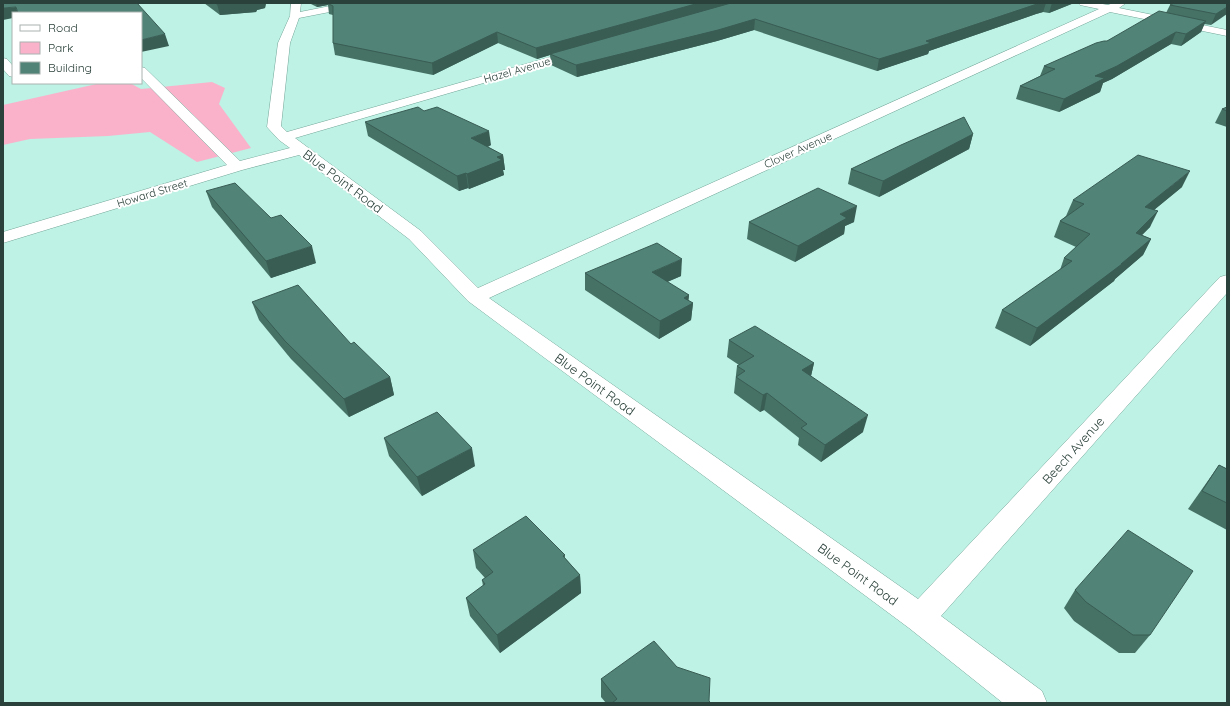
<svg xmlns="http://www.w3.org/2000/svg" width="1230" height="706" font-family="Quicksand,sans-serif">
<style>
.green{fill:#fab2cb}
.lines{fill:none;stroke-linecap:round;stroke-linejoin:round}
.minor-casing{stroke:#74a699;stroke-width:1}
.minor{fill:#fff;fill-rule:evenodd}
.wall{fill:#467165}
.shaded-wall{fill:#395c53}
.building{fill:#518376;stroke:#395c53}
.labels{text-anchor:middle;dominant-baseline:central;stroke-width:4;stroke-linejoin:round;paint-order:stroke}
.far-street-label{font-size:11px;fill:#2a403a;stroke:#fff}
.street-label{font-size:13px;fill:#2a403a;stroke:#fff}
</style>
<rect width="100%" height="100%" fill="#bdf2e4"/>
<polygon class="green" points="212,82 225,88 219,104 251,148 197,162 150,132 108,136 30,139 3,145 3,105 101,83 130,83 141,89"/>
<g class="lines">
<g class="minor-casing">
<g id="minor">
<polygon points="291,3 301,3 300,12 345,3 365,3 360,6 299,18 290,43 281,126 287,132 575,50 583,50 585,52 583,54 295,138 421,231 478,288 1099,9 1080,5 1078,3 1097,3 1108,5 1113,3 1126,3 1119,8 1227,30 1227,36 1110,12 489,298 918,599 1220,277 1227,275 1227,293 941,616 1042,691 1047,703 1003,703 909,628 468,301 409,239 299,155 242,170 3,243 3,232 227,165 141,78 141,67 145,68 240,161 290,148 279,140 267,127 278,43 290,16"/>
<polygon points="3,58 7,59 13,66 13,77 9,76 3,69"/>
</g>
</g>
<use href="#minor" class="minor"/>
</g>
<g class="wall">
<polygon points="204,3 266,3 265,8 257,10 256,12 220,15"/>
<polygon points="309,3 1074,3 1049,13 1043,12 1036,14 929,51 928,54 877,71 754,30 717,41 577,77 551,65 550,55 537,59 498,43 433,75 335,55 333,43 333,15 329,14 328,5 317,7"/>
<polygon points="1227,3 1211,25 1204,24 1201,32 1181,46 1171,44 1112,79 1103,83 1100,92 1059,112 1016,99 1020,86 1040,76 1044,66 1107,41 1166,13 1170,5"/>
<polygon points="1227,107 1227,127 1215,123 1222,109"/>
<polygon points="365,122 491,145 488,147 503,155 505,170 503,170 504,175 469,189 468,188 459,191 368,136"/>
<polygon points="973,134 969,149 879,197 848,184 851,169"/>
<polygon points="1182,187 1154,210 1150,227 1142,235 1151,239 1143,255 1115,279 1114,281 1030,346 995,328 1002,310 1060,270 1064,258 1076,247 1054,237 1060,221 1066,216 1073,200"/>
<polygon points="206,191 316,263 271,278 212,207"/>
<polygon points="749,222 854,222 845,226 844,234 795,262 747,239"/>
<polygon points="585,273 681,276 667,282 689,295 688,300 693,303 691,320 659,339 585,290"/>
<polygon points="252,302 390,377 394,395 349,417 291,359 259,320"/>
<polygon points="729,340 814,363 811,376 863,432 821,462 798,445 799,438 764,410 760,412 734,393 737,366 739,365 727,357"/>
<polygon points="384,438 475,466 422,496 389,456"/>
<polygon points="1219,465 1227,469 1227,530 1188,509"/>
<polygon points="473,550 565,555 565,558 580,575 581,593 500,653 470,616 466,598 483,586 482,580 485,578 476,568"/>
<polygon points="1075,590 1150,635 1135,653 1119,653 1074,621 1064,608"/>
<polygon points="677,667 711,703 606,703 601,697 601,679"/>
</g>
<g class="shaded-wall">
<polygon points="237,3 266,3 265,8 257,10 256,12 220,15 217,4"/>
<polygon points="316,3 337,3 327,3 328,5 317,7"/>
<polygon points="699,3 735,3 550,54 550,55 537,59 536,48"/>
<polygon points="1039,3 1046,3 1043,12 1036,14 929,51 928,54 877,71 879,59 926,41"/>
<polygon points="1052,3 1074,3 1049,13"/>
<polygon points="16,7 18,13 13,13 13,18 3,20 3,8"/>
<polygon points="1227,7 1227,14 1211,25 1216,14"/>
<polygon points="755,19 754,30 717,41 577,77 576,65"/>
<polygon points="1206,21 1201,32 1181,46 1186,34"/>
<polygon points="497,32 498,43 433,75 432,63"/>
<polygon points="1176,32 1171,44 1112,79 1103,83 1100,92 1059,112 1064,99 1095,76"/>
<polygon points="165,34 169,46 141,52 141,40"/>
<polygon points="489,131 491,145 472,152 471,138"/>
<polygon points="973,134 969,149 879,197 883,181"/>
<polygon points="503,155 505,170 503,170 504,175 469,189 467,174 497,157"/>
<polygon points="1190,171 1182,187 1138,223 1145,207"/>
<polygon points="466,173 468,188 459,191 457,176"/>
<polygon points="857,206 854,222 845,226 844,234 795,262 798,246 840,214"/>
<polygon points="1158,211 1150,227 1128,249 1136,233"/>
<polygon points="1151,239 1143,255 1115,279 1114,281 1030,346 1037,328 1121,264"/>
<polygon points="312,246 316,263 271,278 266,261"/>
<polygon points="682,259 681,276 651,289 652,272"/>
<polygon points="689,295 688,306 693,303 691,320 659,339 660,321 684,298"/>
<polygon points="814,363 810,380 802,370"/>
<polygon points="390,377 394,395 349,417 344,399"/>
<polygon points="767,393 764,410 760,412 763,395"/>
<polygon points="868,415 863,432 821,462 825,445"/>
<polygon points="472,448 475,466 422,496 417,477"/>
<polygon points="580,575 581,593 500,653 497,635"/>
</g>
<g class="building">
<polygon points="3,3 137,3 165,34 141,40 141,13 18,13 16,7 3,8"/>
<polygon points="215,3 237,3 217,4"/>
<polygon points="327,3 699,3 536,48 497,32 432,63 333,43 333,6"/>
<polygon points="731,3 1040,3 926,41 931,43 879,59 755,19 718,30 576,65 550,54"/>
<polygon points="1174,3 1227,3 1227,7 1216,14 1170,5"/>
<polygon points="1159,11 1206,21 1186,34 1176,32 1117,66 1095,76 1105,78 1064,99 1020,86 1055,69 1044,66 1096,43 1104,41 1107,41"/>
<polygon points="418,107 424,111 437,107 489,131 471,138 503,155 497,157 502,160 467,174 466,173 457,176 365,122"/>
<polygon points="1227,107 1227,111 1222,109"/>
<polygon points="964,117 973,134 883,181 851,169 901,145"/>
<polygon points="1138,155 1190,171 1145,207 1158,211 1136,233 1151,239 1121,264 1122,264 1037,328 1002,310 1072,261 1064,258 1090,234 1060,221 1084,204 1073,200"/>
<polygon points="235,183 271,218 281,215 312,246 266,261 206,191"/>
<polygon points="818,188 857,206 840,214 847,218 798,246 749,222"/>
<polygon points="657,243 682,259 652,272 689,295 684,298 693,303 660,321 585,273"/>
<polygon points="298,285 351,344 354,342 390,377 344,399 285,341 252,302"/>
<polygon points="755,326 814,363 802,370 868,415 825,445 801,428 807,424 767,393 763,395 736,377 745,371 737,366 754,356 729,340"/>
<polygon points="437,412 472,448 417,477 384,438"/>
<polygon points="1219,465 1227,469 1227,503 1202,491"/>
<polygon points="526,516 565,555 563,556 580,575 497,635 466,598 485,584 482,580 493,572 473,550"/>
<polygon points="1128,530 1193,571 1150,635 1133,635 1086,602 1075,590"/>
<polygon points="654,641 677,667 710,678 709,701 711,703 612,703 617,699 601,679"/>
</g>
<g class="labels">
<g class="far-street-label">
<text transform="translate(517 70) rotate(-16)">Hazel Avenue</text>
<text transform="translate(798 150) rotate(-24)">Clover Avenue</text>
<text transform="translate(152 193) rotate(-17)">Howard Street</text>
</g>
<g class="street-label">
<text transform="translate(343 181) rotate(37)">Blue Point Road</text>
<text transform="translate(595 384) rotate(36)">Blue Point Road</text>
<text transform="translate(1073 450) rotate(-48)">Beech Avenue</text>
<text transform="translate(858 574) rotate(36)">Blue Point Road</text>
</g>
</g>
<rect width="1230" height="706" fill="none" stroke="#2a403a" stroke-width="8"/>
<rect x="12" y="12" width="130" height="72" fill="#ffffff" stroke="#aab3b0"/>
<rect x="20" y="25" width="20" height="6" fill="#ffffff" stroke="#aab3b0"/>
<text x="48" y="32" font-size="12" fill="#2a403a">Road</text>
<rect x="20" y="42" width="20" height="12" fill="#fab2cb" stroke="#aab3b0"/>
<text x="48" y="52" font-size="12" fill="#2a403a">Park</text>
<rect x="20" y="62" width="20" height="12" fill="#518376" stroke="#aab3b0"/>
<text x="48" y="72" font-size="12" fill="#2a403a">Building</text>
</svg>
